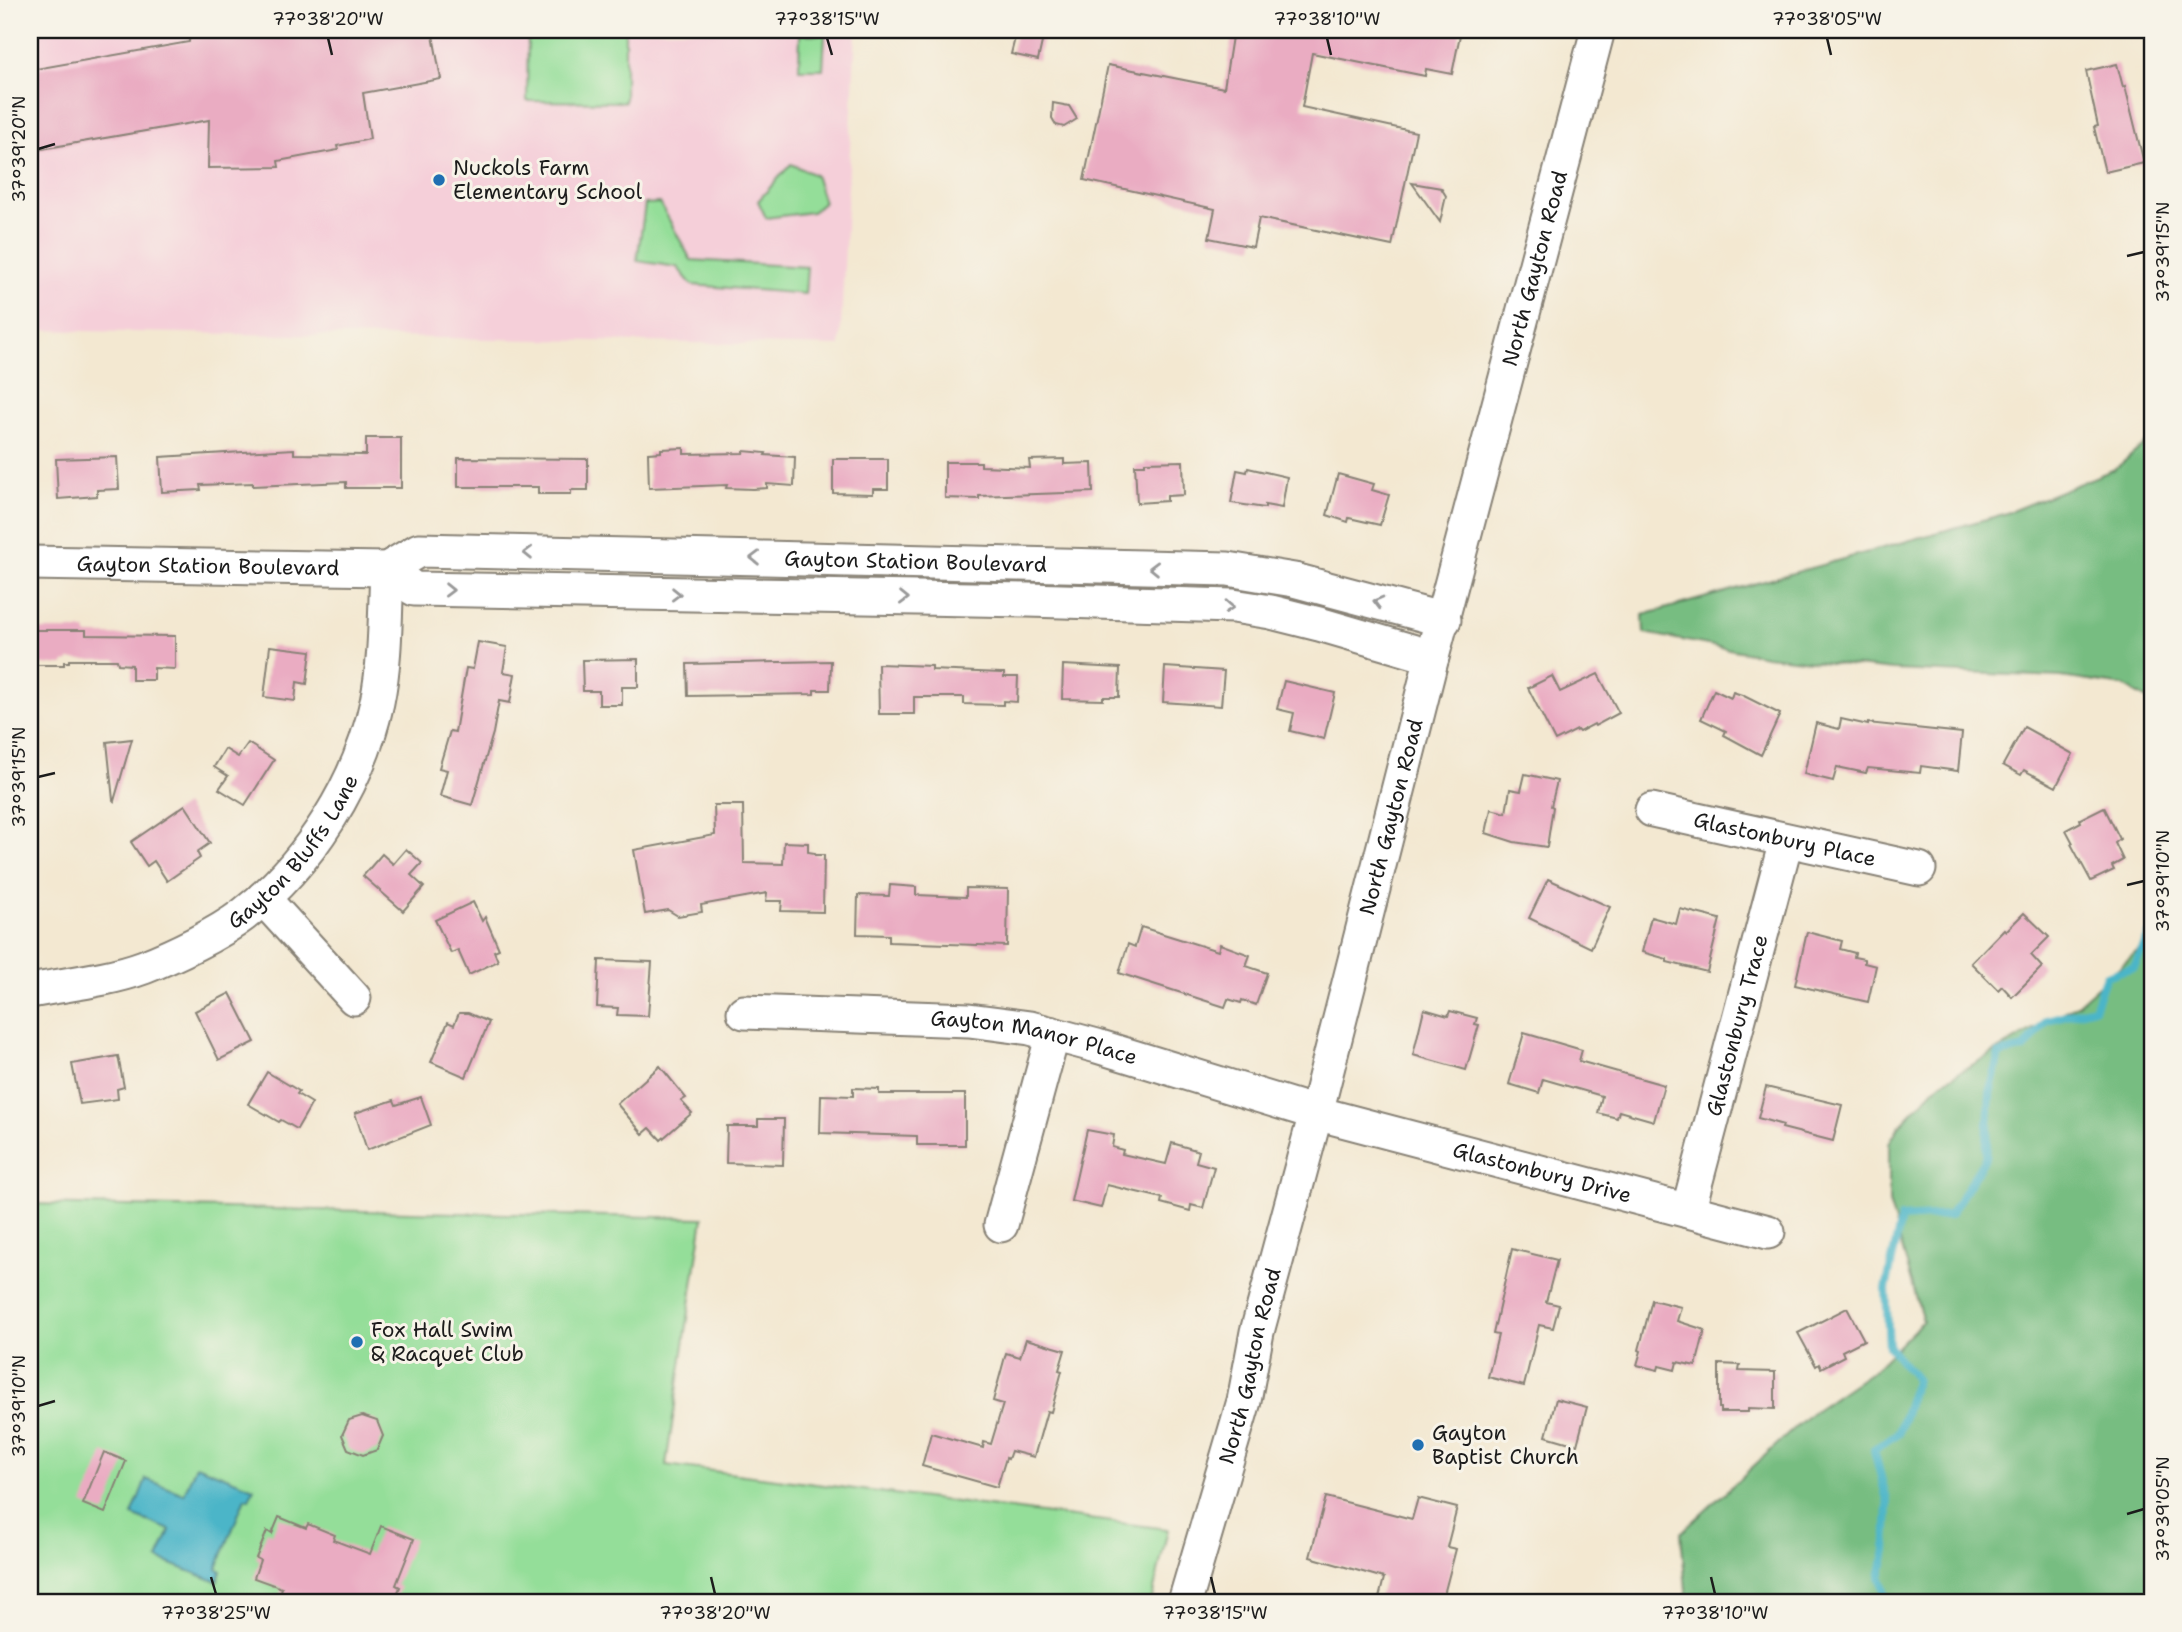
<svg xmlns="http://www.w3.org/2000/svg" width="2182" height="1632" font-family="'Shantell Sans',sans-serif">
<style>
.built{fill:#f5cfd9}
.green{fill:#94de99;stroke:#587d5a;stroke-width:2}
.forest{fill:#77bd81;stroke:#4a6c4e;stroke-width:2}
.water{fill:#4bb5c8;stroke:#346872;stroke-width:2}
.lines{fill:none;stroke-linecap:round;stroke-linejoin:round}
.stream{stroke:#4bb5c8;stroke-width:8}
.building{fill:#eaacc2}
.minor-casing{stroke:#888276;stroke-width:37}
.minor{stroke:#fff;stroke-width:33}
.oneway{stroke:#999}
.ticks{fill:none;stroke:#1c1c1c;stroke-width:2.5}
.poi-dot{fill:#1f6fb2;stroke:#f7f3e8;stroke-width:2.5}
.labels{text-anchor:middle;dominant-baseline:central;stroke-width:6;stroke-linejoin:round;paint-order:stroke}
.poi-label{font-size:21px;fill:#1c1c1c;stroke:#f7f3e8;text-anchor:start}
.street-label{font-size:21px;fill:#1c1c1c;stroke:#f7f3e8}
.neatline{fill:none;stroke:#1c1c1c;stroke-width:2.5}
.ticks-label{font-size:18px;text-anchor:middle;fill:#1c1c1c}
</style>
<rect width="100%" height="100%" fill="#f7f3e8"/>
<filter id="ink" filterUnits="userSpaceOnUse"><feTurbulence type="fractalNoise" baseFrequency=".0143" numOctaves="2"/><feDisplacementMap in="SourceGraphic" scale="14" xChannelSelector="R" yChannelSelector="G"/><feConvolveMatrix kernelMatrix="1 2 1 2 8 2 1 2 1" color-interpolation-filters="sRGB"/></filter>
<filter id="wash" filterUnits="userSpaceOnUse"><feTurbulence type="fractalNoise" baseFrequency=".00686" numOctaves="4" result="noise"/><feDisplacementMap in="SourceGraphic" scale="28" xChannelSelector="R" yChannelSelector="G"/><feGaussianBlur stdDeviation="1.57" result="paint"/><feColorMatrix in="noise" values="0 0 0 0 0 0 0 0 0 0 0 0 0 0 0 0 0 1.4 0 .05"/><feComposite in="paint" operator="in"/></filter>
<g filter="url(#wash)">
<rect width="100%" height="100%" fill="#f3e8d1"/>
<polygon class="built" points="30,30 856,30 840,346 30,330"/>
<g class="green">
<polygon points="528,30 625,30 625,102 527,101"/>
<polygon points="800,34 825,35 823,69 799,69"/>
<polygon points="791,164 815,175 824,202 812,212 766,218 758,201"/>
<polygon points="660,203 691,260 807,267 805,294 692,285 677,267 637,261 645,204"/>
<polygon points="30,1204 703,1218 666,1465 1168,1529 1151,1602 30,1602"/>
</g>
<g class="forest">
<polygon points="2152,441 2152,702 2124,686 2061,677 1893,670 1766,656 1644,633 1643,615 2004,514 2115,469 2146,443"/>
<polygon points="2152,938 2152,1602 1687,1602 1681,1533 1811,1413 1874,1370 1923,1321 1889,1202 1889,1143 1899,1126 1939,1084 2078,1004"/>
</g>
<polygon class="water" points="196,1465 254,1488 249,1499 245,1498 217,1568 221,1571 217,1582 158,1559 170,1530 132,1515 146,1479 184,1494"/>
<g class="lines">
<polyline class="stream" points="1887,1602 1880,1577 1886,1550 1888,1504 1874,1450 1899,1432 1916,1379 1889,1347 1886,1289 1901,1218 1950,1215 1986,1157 1990,1093 1999,1054 2025,1048 2047,1020 2094,1008 2106,976 2134,967 2152,929"/>
</g>
<g id="blocks">
<g class="building">
<polygon points="190,30 432,30 441,79 363,93 370,139 337,146 338,150 278,161 279,167 208,168 209,120 30,151 30,70 189,42"/>
<polygon points="1017,30 1044,33 1038,60 1011,54"/>
<polygon points="1233,30 1461,30 1452,74 1426,69 1425,76 1312,53 1302,107 1416,132 1392,246 1259,218 1253,247 1209,238 1215,209 1084,180 1108,65 1224,88"/>
<polygon points="2117,64 2123,87 2125,86 2144,163 2105,172 2094,127 2098,126 2086,71"/>
<polygon points="1053,103 1069,106 1077,119 1064,127 1056,125 1052,118"/>
<polygon points="1412,183 1441,188 1446,196 1440,222"/>
<polygon points="366,438 401,438 401,488 346,488 346,482 253,486 253,483 200,485 201,490 162,492 160,457 294,449 294,454 366,455"/>
<polygon points="684,448 684,454 744,453 744,451 766,453 765,455 795,457 794,486 767,484 767,488 753,489 726,488 727,485 649,488 648,453 661,452 661,449"/>
<polygon points="117,457 119,489 97,490 97,496 58,499 56,459"/>
<polygon points="458,458 588,459 588,490 571,490 571,494 538,494 538,487 458,487"/>
<polygon points="833,459 888,459 888,489 873,489 873,494 833,493"/>
<polygon points="1064,459 1064,464 1092,463 1093,492 979,496 979,499 945,498 945,462 981,462 981,466 1030,468 1029,460"/>
<polygon points="1183,461 1184,495 1167,496 1167,501 1137,503 1135,465 1145,465 1145,462"/>
<polygon points="1248,468 1287,477 1282,508 1265,505 1265,508 1231,503 1237,470 1247,472"/>
<polygon points="1338,474 1374,484 1372,490 1389,495 1380,525 1349,518 1348,522 1327,515"/>
<polygon points="30,630 86,630 86,635 175,636 175,669 154,668 154,680 132,680 132,665 118,664 117,660 69,660 69,662 64,662 64,665 30,665"/>
<polygon points="478,642 507,647 503,672 515,674 510,703 499,701 493,733 472,805 440,796 447,770 439,768 450,731 455,732 466,668 473,669"/>
<polygon points="270,646 311,651 307,684 297,682 295,701 264,697"/>
<polygon points="638,659 638,687 622,687 622,705 599,705 599,691 583,691 582,660"/>
<polygon points="831,661 830,690 814,690 814,694 688,696 687,664"/>
<polygon points="878,664 932,666 932,670 1001,673 1004,673 1004,677 1018,677 1017,702 1003,701 1003,705 964,704 964,697 914,697 914,714 879,714"/>
<polygon points="1063,665 1120,668 1119,697 1103,697 1103,700 1062,699"/>
<polygon points="1165,667 1224,671 1221,706 1163,702"/>
<polygon points="1598,674 1619,713 1595,726 1594,724 1579,732 1577,730 1555,741 1528,688 1552,676 1560,692"/>
<polygon points="1284,681 1335,693 1324,739 1290,731 1294,713 1277,709"/>
<polygon points="1714,690 1731,698 1733,692 1742,695 1780,714 1761,755 1724,735 1726,731 1701,719"/>
<polygon points="1841,719 1868,725 1868,723 1962,733 1958,771 1921,766 1920,773 1868,768 1866,773 1837,767 1833,781 1804,774 1816,723 1839,729"/>
<polygon points="2024,727 2073,754 2056,787 2024,770 2021,775 2003,765"/>
<polygon points="132,739 114,801 113,800 107,742"/>
<polygon points="248,743 274,760 245,805 219,789 228,776 214,767 225,749 238,757"/>
<polygon points="1525,774 1557,781 1551,806 1553,807 1547,847 1514,842 1486,833 1491,809 1506,813 1510,789 1521,791"/>
<polygon points="185,805 210,843 197,852 200,858 167,881 154,861 147,866 131,842"/>
<polygon points="714,805 743,805 744,863 783,864 784,842 808,843 808,852 815,853 815,855 824,855 823,912 781,911 782,901 766,901 767,893 701,905 702,912 678,916 668,910 645,914 634,850 715,835"/>
<polygon points="2104,807 2120,839 2115,843 2123,860 2112,866 2114,870 2091,881 2071,844 2073,843 2066,830 2081,822 2080,819"/>
<polygon points="406,849 422,863 411,875 424,887 403,911 363,876 382,854 393,864"/>
<polygon points="1548,879 1610,907 1591,948 1529,918"/>
<polygon points="890,885 916,887 916,895 966,897 966,888 1008,889 1007,946 889,942 889,935 857,934 858,895 889,896"/>
<polygon points="473,902 482,921 485,917 499,949 494,951 498,961 469,975 458,950 451,953 435,920"/>
<polygon points="1680,909 1720,919 1707,972 1667,962 1667,959 1642,952 1651,917 1676,924"/>
<polygon points="2024,913 2049,937 2031,955 2042,967 2012,997 2002,986 1998,990 1971,963 2004,929 2006,931"/>
<polygon points="1141,927 1218,951 1220,944 1250,955 1246,966 1267,973 1256,1005 1242,1000 1241,1003 1228,999 1225,1007 1119,973 1128,944 1135,947"/>
<polygon points="1807,932 1842,941 1840,949 1855,953 1854,957 1864,959 1864,963 1876,966 1868,1002 1795,985"/>
<polygon points="599,960 652,962 648,1016 617,1015 618,1008 597,1007"/>
<polygon points="230,993 255,1042 219,1060 195,1011"/>
<polygon points="1424,1009 1448,1016 1450,1011 1477,1018 1475,1024 1479,1025 1466,1070 1413,1055"/>
<polygon points="459,1013 468,1013 489,1022 466,1077 431,1062 448,1022 454,1025"/>
<polygon points="1524,1033 1582,1050 1579,1061 1664,1085 1654,1121 1619,1111 1617,1118 1598,1113 1602,1096 1543,1079 1539,1093 1509,1084"/>
<polygon points="118,1056 124,1087 117,1089 118,1099 80,1104 72,1064"/>
<polygon points="660,1066 686,1098 681,1101 692,1113 661,1140 650,1128 643,1134 617,1104"/>
<polygon points="267,1072 299,1091 297,1094 312,1103 297,1129 281,1120 279,1122 248,1104"/>
<polygon points="1766,1087 1842,1105 1833,1141 1782,1128 1783,1125 1758,1118"/>
<polygon points="853,1088 879,1089 879,1094 965,1094 965,1145 917,1145 917,1136 820,1133 821,1095 853,1096"/>
<polygon points="421,1097 431,1125 367,1150 355,1113 394,1100 396,1105"/>
<polygon points="758,1119 784,1119 783,1165 726,1163 727,1126 758,1126"/>
<polygon points="1087,1130 1114,1135 1112,1147 1123,1150 1122,1154 1166,1164 1172,1143 1199,1151 1196,1162 1214,1167 1203,1208 1191,1205 1190,1211 1161,1203 1162,1198 1107,1185 1101,1208 1071,1201"/>
<polygon points="1512,1249 1557,1260 1546,1302 1559,1305 1553,1328 1539,1325 1524,1386 1488,1377 1498,1335 1493,1334"/>
<polygon points="1652,1300 1681,1307 1677,1321 1705,1330 1696,1366 1677,1362 1675,1370 1659,1366 1658,1370 1637,1365 1641,1351 1639,1350"/>
<polygon points="1847,1308 1864,1340 1842,1351 1844,1356 1821,1368 1819,1364 1816,1366 1798,1333"/>
<polygon points="1026,1339 1065,1350 1059,1370 1062,1371 1051,1412 1047,1411 1034,1457 1011,1451 1008,1459 1006,1458 997,1487 922,1466 931,1433 983,1448 984,1442 991,1444 1003,1404 993,1401 1006,1353 1020,1357"/>
<polygon points="1719,1364 1740,1365 1739,1371 1775,1372 1775,1409 1748,1408 1748,1412 1721,1412 1721,1408 1719,1408"/>
<polygon points="1556,1399 1587,1407 1577,1445 1546,1436"/>
<polygon points="362,1416 377,1421 383,1436 377,1450 363,1455 348,1449 342,1435 349,1420"/>
<polygon points="104,1452 126,1461 105,1513 83,1504"/>
<polygon points="1326,1497 1412,1519 1418,1498 1457,1508 1447,1547 1456,1549 1442,1602 1378,1602 1384,1578 1310,1557"/>
<polygon points="279,1517 306,1528 308,1524 335,1535 333,1540 370,1554 381,1526 414,1539 396,1585 400,1587 394,1602 302,1602 280,1594 282,1588 254,1578 260,1560 256,1558 267,1531 272,1534"/>
</g>
</g>
</g>
<g filter="url(#ink)">
<use href="#blocks" fill-opacity="0" stroke="#888276" stroke-width="2"/>
<g class="lines">
<g class="minor-casing">
<g id="minor">
<path id="s1" d="M30 563 387 569 419 550 1228 569 1294 580 1444 620"/>
<polyline points="387,569 414,589 1028,600 1233,606 1271,612 1319,624 1432,657"/>
<path id="s2" d="M1652 810 1919 869"/>
<polyline points="263,898 354,998"/>
<path id="s3" d="M30 991C67 984 109 980 144 967 175 955 218 934 243 915 309 864 360 783 377 702 386 659 385 613 387 569"/>
<path id="s4" d="M744 1012 969 1020 1030 1028 1097 1046 1316 1113 1768 1232"/>
<path id="s5" d="M1688 1211 1786 841"/>
<polyline points="1001,1225 1053,1034"/>
<path id="s6" d="M1185 1602 1244 1401 1257 1332 1316 1113 1432 657 1598 30"/>
</g>
</g>
<use href="#minor" class="minor"/>
</g>
<defs><path id="oneway-chevron" d="M-2-3.5L2.5 0L-2 3.5" fill="none" stroke-width="1.6" stroke-linecap="round" stroke-linejoin="round" transform="scale(1.75)"/></defs>
<g class="oneway">
<use href="#oneway-chevron" transform="translate(528 553) rotate(-179)"/>
<use href="#oneway-chevron" transform="translate(755 558) rotate(-179)"/>
<use href="#oneway-chevron" transform="translate(1154 568) rotate(-179)"/>
<use href="#oneway-chevron" transform="translate(449 590) rotate(1)"/>
<use href="#oneway-chevron" transform="translate(676 594) rotate(1)"/>
<use href="#oneway-chevron" transform="translate(904 598) rotate(1)"/>
<use href="#oneway-chevron" transform="translate(1378 602) rotate(-165)"/>
<use href="#oneway-chevron" transform="translate(1229 607) rotate(4)"/>
</g>
</g>
<path class="ticks" d="M328 38 332 55M827 38 832 55M1327 38 1331 55M1827 38 1831 55M38 149 55 144M2127 256 2144 252M38 777 55 773M2127 885 2144 881M38 1406 55 1401M2127 1514 2144 1509M211 1577 216 1594M711 1577 715 1594M1211 1577 1215 1594M1711 1577 1715 1594"/>
<g class="poi-dot">
<circle cx="439" cy="180" r="7"/>
<circle cx="357" cy="1342" r="7"/>
<circle cx="1418" cy="1445" r="7"/>
</g>
<g class="labels">
<g class="poi-label">
<text x="453" y="168">Nuckols Farm<tspan x="453" dy="24">Elementary School</tspan></text>
<text x="371" y="1330">Fox Hall Swim<tspan x="371" dy="24">&amp; Racquet Club</tspan></text>
<text x="1432" y="1433">Gayton<tspan x="1432" dy="24">Baptist Church</tspan></text>
</g>
<g class="street-label">
<text stroke="none"><textPath href="#s6" startOffset="1379">North Gayton Road</textPath></text>
<text stroke="none"><textPath href="#s1" startOffset="891">Gayton Station Boulevard</textPath></text>
<text stroke="none"><textPath href="#s1" startOffset="178">Gayton Station Boulevard</textPath></text>
<text stroke="none"><textPath href="#s6" startOffset="812">North Gayton Road</textPath></text>
<text stroke="none"><textPath href="#s2" startOffset="136">Glastonbury Place</textPath></text>
<text stroke="none"><textPath href="#s3" startOffset="310">Gayton Bluffs Lane</textPath></text>
<text stroke="none"><textPath href="#s5" startOffset="192">Glastonbury Trace</textPath></text>
<text stroke="none"><textPath href="#s4" startOffset="292">Gayton Manor Place</textPath></text>
<text stroke="none"><textPath href="#s4" startOffset="819">Glastonbury Drive</textPath></text>
<text stroke="none"><textPath href="#s6" startOffset="245">North Gayton Road</textPath></text>
</g>
</g>
<rect width="2182" height="1632" fill="none" stroke="#f7f3e8" stroke-width="77"/>
<rect x="38" y="38" width="2106" height="1556" class="neatline"/>
<g class="ticks-label">
<text x="328" y="25">77°38'20"W</text>
<text x="827" y="25">77°38'15"W</text>
<text x="1327" y="25">77°38'10"W</text>
<text x="1827" y="25">77°38'05"W</text>
<text transform="translate(19 149) rotate(-90)" y="6">37°39'20"N</text>
<text transform="translate(2163 252) rotate(-90)" y="6">37°39'15"N</text>
<text transform="translate(19 777) rotate(-90)" y="6">37°39'15"N</text>
<text transform="translate(2163 881) rotate(-90)" y="6">37°39'10"N</text>
<text transform="translate(19 1406) rotate(-90)" y="6">37°39'10"N</text>
<text transform="translate(2163 1509) rotate(-90)" y="6">37°39'05"N</text>
<text x="216" y="1619">77°38'25"W</text>
<text x="715" y="1619">77°38'20"W</text>
<text x="1215" y="1619">77°38'15"W</text>
<text x="1715" y="1619">77°38'10"W</text>
</g>
</svg>
